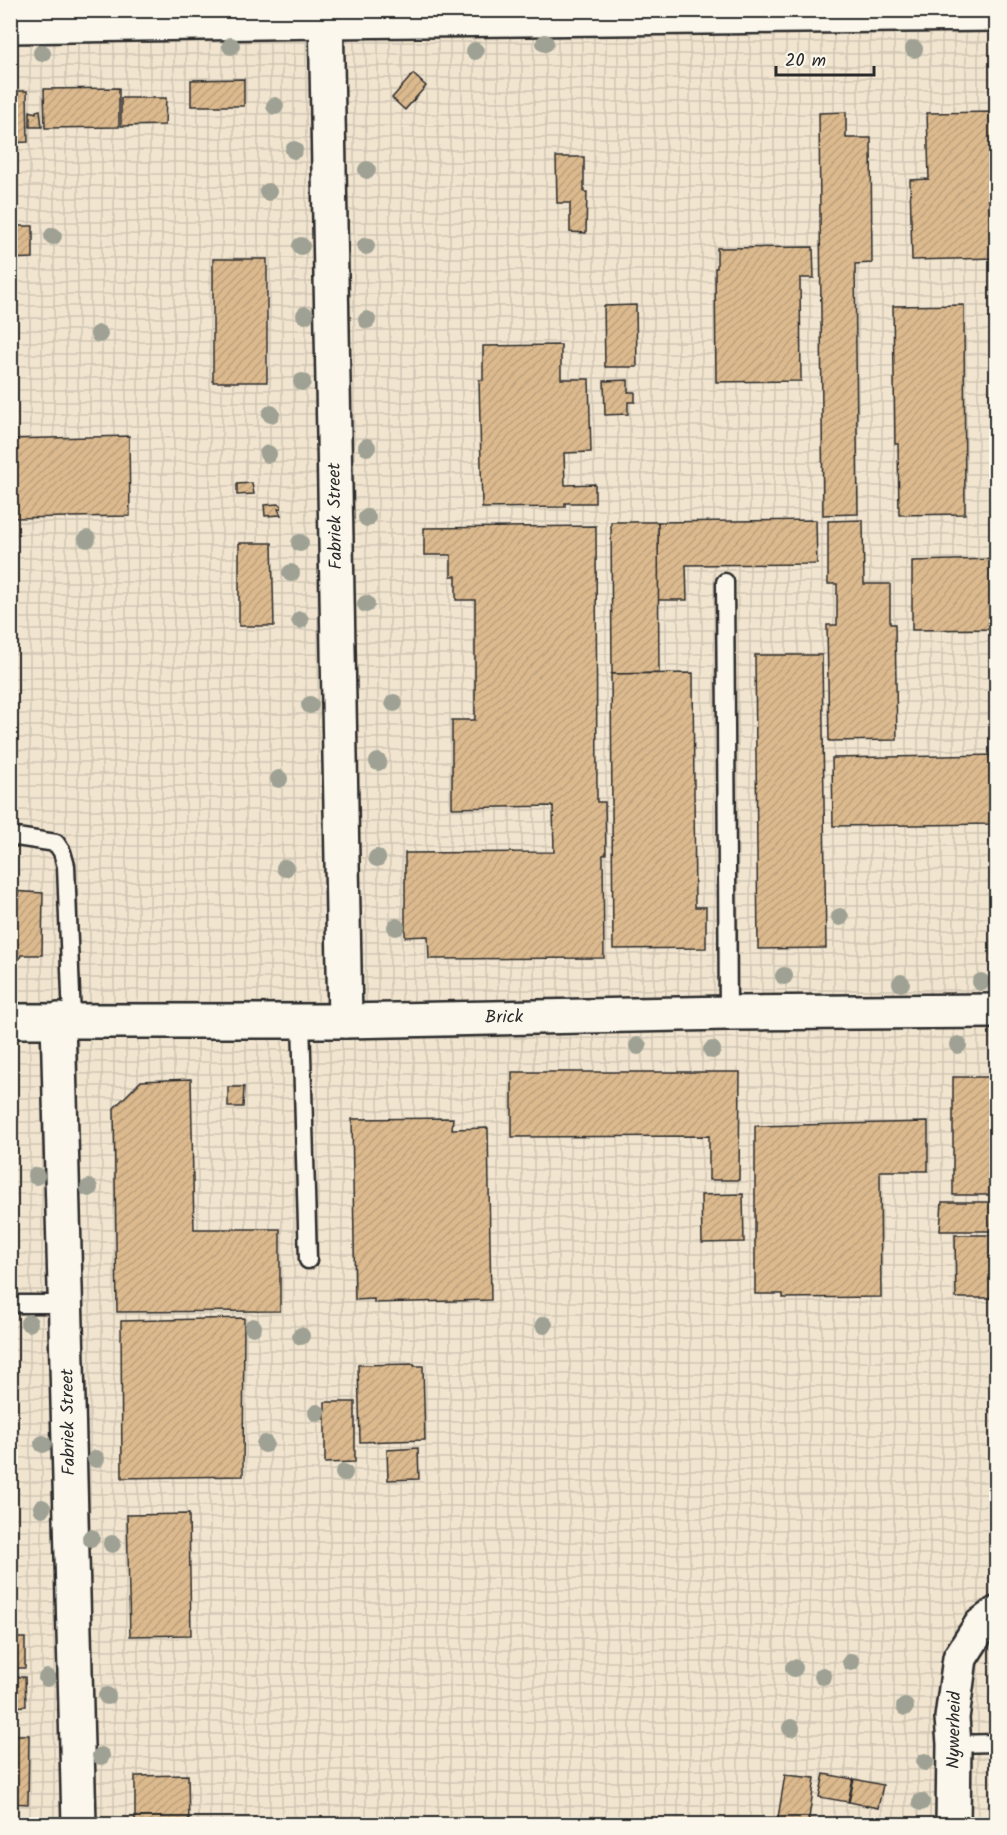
<svg xmlns="http://www.w3.org/2000/svg" width="1007" height="1835" font-family="Kalam,sans-serif">
<style>
.industrial{fill:url(#industrial-grid)}
.building{fill:url(#building-hatch);stroke:#2b2b2b;stroke-width:1.5}
.lines{fill:none;stroke-linecap:round;stroke-linejoin:round}
.lane-casing{stroke:#2b2b2b;stroke-width:21}
.street-casing{stroke:#2b2b2b;stroke-width:38}
.lane{stroke:#fbf7ec;stroke-width:16}
.street{stroke:#fbf7ec;stroke-width:33}
.tree{fill:#9ea193}
.labels{text-anchor:middle;dominant-baseline:central;stroke-width:6;stroke-linejoin:round;paint-order:stroke}
.street-label{font-size:18px;fill:#2b2b2b;stroke:#fbf7ec}
</style>
<defs>
<pattern id="industrial-grid" width="8" height="8" patternUnits="userSpaceOnUse" patternTransform="scale(1.5)"><rect width="8" height="8" fill="#f2e5d0"/><path d="M0 4h8M4 0v8" fill="none" stroke="#d0c5b3"/></pattern>
<pattern id="building-hatch" width="6" height="6" patternUnits="userSpaceOnUse" patternTransform="scale(1.5)"><rect width="6" height="6" fill="#dcba8e"/><path d="M-1 1l2-2M0 6l6-6M5 7l2-2" fill="none" stroke="#bda07b"/></pattern>
</defs>
<rect width="100%" height="100%" fill="#fbf7ec"/>
<filter id="ink" filterUnits="userSpaceOnUse"><feTurbulence type="fractalNoise" baseFrequency=".0167" numOctaves="2"/><feDisplacementMap in="SourceGraphic" scale="12" xChannelSelector="R" yChannelSelector="G"/><feConvolveMatrix kernelMatrix="1 2 1 2 8 2 1 2 1" color-interpolation-filters="sRGB"/></filter>
<g filter="url(#ink)">
<rect class="industrial" x="11" y="11" width="985" height="1813"/>
<g class="building">
<polygon points="413,74 426,86 405,110 392,98"/>
<polygon points="244,79 244,106 191,106 191,80"/>
<polygon points="119,88 119,127 45,128 44,89"/>
<polygon points="10,91 27,91 28,142 10,143"/>
<polygon points="121,98 166,98 165,125 121,126"/>
<polygon points="40,110 42,127 30,127 30,111 36,113 36,111"/>
<polygon points="846,112 846,138 871,138 872,263 855,264 858,514 823,515 819,113"/>
<polygon points="996,112 996,258 912,260 910,180 929,179 927,113"/>
<polygon points="556,157 584,157 584,192 587,192 586,233 570,232 570,203 557,203"/>
<polygon points="10,226 33,226 33,258 10,259"/>
<polygon points="813,247 814,278 800,278 801,381 716,382 715,268 717,268 717,248"/>
<rect x="213" y="259" width="54" height="123"/>
<polygon points="636,305 637,367 605,367 604,306"/>
<polygon points="964,305 965,514 899,515 898,444 895,444 893,306"/>
<polygon points="561,345 561,379 589,379 591,452 564,453 565,485 595,484 595,503 565,503 565,507 482,508 479,380 483,380 483,346"/>
<polygon points="628,380 628,392 635,392 635,402 628,402 628,414 605,415 604,381"/>
<polygon points="129,436 130,516 10,518 10,439"/>
<polygon points="252,483 254,494 237,495 237,484"/>
<polygon points="278,504 281,505 281,508 278,509 281,515 265,516 264,505"/>
<polygon points="816,520 817,564 686,565 687,600 658,600 658,522"/>
<polygon points="863,520 864,584 890,584 890,624 895,624 897,740 829,741 827,625 837,625 837,584 828,584 828,521"/>
<polygon points="611,522 658,522 659,673 612,674"/>
<polygon points="596,526 597,802 605,802 606,854 603,855 604,958 429,959 428,936 405,937 405,853 554,852 553,806 452,808 452,720 475,720 475,600 456,600 456,576 451,576 451,555 424,555 424,528"/>
<polygon points="239,543 272,543 274,626 239,626"/>
<polygon points="996,559 996,629 912,630 912,561"/>
<polygon points="755,655 822,655 826,948 758,949"/>
<polygon points="693,673 695,907 706,907 706,948 613,949 611,674"/>
<polygon points="996,755 996,824 833,826 832,758"/>
<polygon points="10,883 11,891 43,893 42,955 21,955 20,958 10,958"/>
<polygon points="512,1072 740,1072 739,1180 709,1180 709,1136 512,1137"/>
<rect x="953" y="1077" width="43" height="118"/>
<polygon points="191,1079 194,1229 280,1229 280,1311 117,1312 114,1108 141,1081"/>
<polygon points="228,1087 244,1087 243,1107 228,1107"/>
<polygon points="453,1118 452,1129 488,1128 491,1300 374,1303 374,1299 355,1300 352,1119"/>
<polygon points="928,1122 928,1171 880,1171 881,1297 783,1298 783,1294 755,1294 755,1126"/>
<polygon points="743,1194 744,1242 702,1243 701,1195"/>
<polygon points="942,1202 996,1202 996,1231 940,1231"/>
<polygon points="955,1235 996,1235 996,1298 956,1298"/>
<polygon points="244,1318 243,1476 122,1478 121,1321"/>
<polygon points="414,1364 414,1366 423,1366 425,1440 360,1442 358,1365"/>
<polygon points="325,1402 355,1402 355,1462 325,1463"/>
<polygon points="418,1448 419,1479 388,1480 387,1450"/>
<rect x="10" y="1495" width="4" height="42"/>
<polygon points="189,1514 191,1635 130,1636 127,1515"/>
<polygon points="12,1638 25,1638 25,1668 13,1668"/>
<polygon points="13,1677 25,1677 26,1706 13,1707"/>
<polygon points="11,1735 29,1735 28,1804 10,1803"/>
<polygon points="824,1774 853,1779 848,1802 819,1797"/>
<polygon points="188,1775 189,1824 135,1824 135,1776"/>
<polygon points="785,1775 815,1778 808,1824 777,1824"/>
<polygon points="854,1779 883,1785 878,1808 849,1802"/>
</g>
<g class="lines">
<g class="lane-casing">
<g id="lane">
<polyline points="725,582 728,1013"/>
<polyline points="10,836 56,843 62,852 66,866 72,1020"/>
<polyline points="301,1021 308,1260"/>
<polyline points="10,1304 65,1304"/>
<polyline points="954,1744 996,1743"/>
</g>
</g>
<g class="street-casing">
<g id="street">
<polyline points="326,10 345,1021"/>
<polyline points="10,26 326,21 996,14"/>
<polyline points="58,1020 79,1824"/>
<polyline points="10,1021 345,1021 728,1013 996,1011"/>
<polyline points="953,1824 954,1744 952,1718 960,1658 981,1625 996,1614"/>
</g>
</g>
<use href="#lane" class="lane"/>
<use href="#street" class="street"/>
</g>
<g class="tree">
<circle cx="545" cy="43" r="9"/>
<circle cx="231" cy="46" r="9"/>
<circle cx="914" cy="49" r="9"/>
<circle cx="475" cy="51" r="9"/>
<circle cx="42" cy="53" r="9"/>
<circle cx="275" cy="106" r="9"/>
<circle cx="294" cy="150" r="9"/>
<circle cx="367" cy="170" r="9"/>
<circle cx="268" cy="192" r="9"/>
<circle cx="53" cy="236" r="9"/>
<circle cx="301" cy="246" r="9"/>
<circle cx="366" cy="246" r="9"/>
<circle cx="305" cy="315" r="9"/>
<circle cx="367" cy="320" r="9"/>
<circle cx="99" cy="334" r="9"/>
<circle cx="302" cy="382" r="9"/>
<circle cx="271" cy="414" r="9"/>
<circle cx="367" cy="447" r="9"/>
<circle cx="268" cy="454" r="9"/>
<circle cx="367" cy="518" r="9"/>
<circle cx="87" cy="539" r="9"/>
<circle cx="300" cy="543" r="9"/>
<circle cx="291" cy="573" r="9"/>
<circle cx="366" cy="604" r="9"/>
<circle cx="300" cy="620" r="9"/>
<circle cx="394" cy="703" r="9"/>
<circle cx="310" cy="705" r="9"/>
<circle cx="378" cy="762" r="9"/>
<circle cx="279" cy="779" r="9"/>
<circle cx="377" cy="858" r="9"/>
<circle cx="285" cy="868" r="9"/>
<circle cx="840" cy="917" r="9"/>
<circle cx="396" cy="927" r="9"/>
<circle cx="784" cy="976" r="9"/>
<circle cx="981" cy="982" r="9"/>
<circle cx="901" cy="983" r="9"/>
<circle cx="958" cy="1045" r="9"/>
<circle cx="638" cy="1046" r="9"/>
<circle cx="712" cy="1050" r="9"/>
<circle cx="36" cy="1176" r="9"/>
<circle cx="89" cy="1188" r="9"/>
<circle cx="29" cy="1323" r="9"/>
<circle cx="544" cy="1325" r="9"/>
<circle cx="253" cy="1327" r="9"/>
<circle cx="301" cy="1336" r="9"/>
<circle cx="317" cy="1413" r="9"/>
<circle cx="43" cy="1444" r="9"/>
<circle cx="265" cy="1444" r="9"/>
<circle cx="96" cy="1459" r="9"/>
<circle cx="344" cy="1473" r="9"/>
<circle cx="42" cy="1508" r="9"/>
<circle cx="91" cy="1538" r="9"/>
<circle cx="112" cy="1544" r="9"/>
<circle cx="851" cy="1662" r="9"/>
<circle cx="794" cy="1668" r="9"/>
<circle cx="823" cy="1676" r="9"/>
<circle cx="47" cy="1678" r="9"/>
<circle cx="107" cy="1696" r="9"/>
<circle cx="905" cy="1707" r="9"/>
<circle cx="791" cy="1728" r="9"/>
<circle cx="101" cy="1756" r="9"/>
<circle cx="925" cy="1762" r="9"/>
<circle cx="921" cy="1802" r="9"/>
</g>
</g>
<g class="labels">
<g class="street-label">
<text transform="translate(336 516) rotate(-91)">Fabriek Street</text>
<text transform="translate(504 1018) rotate(-1)">Brick</text>
<text transform="translate(69 1422) rotate(-91)">Fabriek Street</text>
<text transform="translate(955 1730) rotate(-89)">Nywerheid</text>
</g>
</g>
<rect width="1007" height="1835" fill="none" stroke="#fbf7ec" stroke-width="36"/>
<rect x="18" y="18" width="971" height="1799" fill="none" stroke="#2b2b2b" stroke-width="2" filter="url(#ink)"/>
<path d="M776 66v9h98v-9" fill="none" stroke="#2b2b2b" stroke-width="3"/>
<text x="785" y="66" font-size="18" fill="#2b2b2b" stroke="#fbf7ec" stroke-width="4.5" paint-order="stroke">20 m</text>
</svg>
